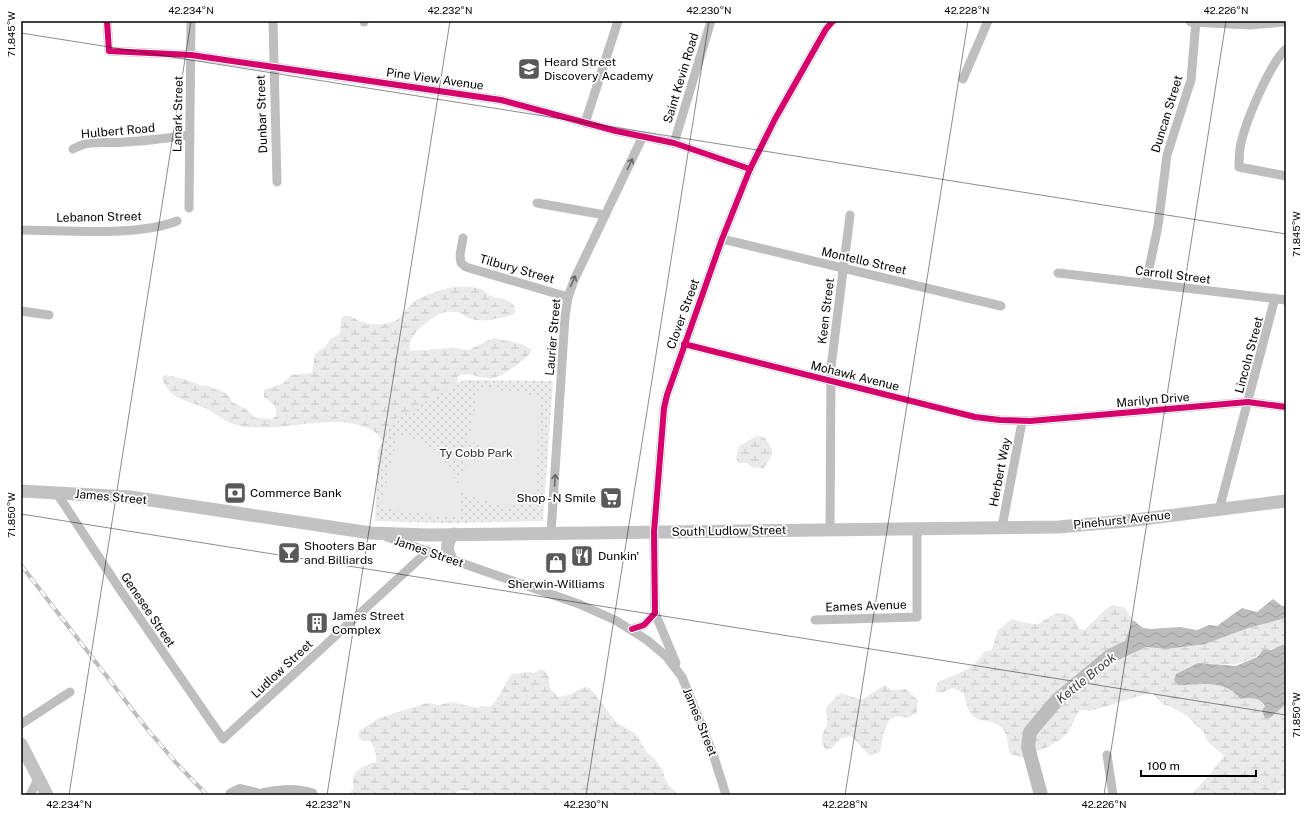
<svg xmlns="http://www.w3.org/2000/svg" width="1307" height="816" font-family="'Public Sans',sans-serif">
<style>
.wetland{fill:url(#wetland-marsh)}
.park{fill:url(#park-dots)}
.garden{fill:#eaeaea}
.water{fill:url(#water-waves)}
.lines{fill:none;stroke-linecap:round;stroke-linejoin:round}
.river{stroke:#bcbcbc;stroke-width:14}
.minor{stroke:#bebebe;stroke-width:9}
.tertiary{stroke:#bebebe;stroke-width:11}
.secondary{stroke:#c2c2c2;stroke-width:13}
.rail-casing{stroke:#bdbdbd;stroke-width:4}
.rail{stroke:#fff;stroke-width:2.5;stroke-dasharray:8;stroke-linecap:butt}
.cycleway-casing{stroke:#fff;stroke-width:8}
.cycleway{stroke:#d6006c;stroke-width:6}
.oneway{stroke:#686868}
.ticks{fill:none;stroke:#000;stroke-width:1;stroke-opacity:0.45}
.labels{text-anchor:middle;dominant-baseline:central;stroke-width:3.5;stroke-linejoin:round;paint-order:stroke}
.poi-label{font-size:12px;fill:#000;stroke:#fff;text-anchor:start}
.street-label{font-size:12px;fill:#000;stroke:#fff}
.park-label{font-size:12px;fill:#303030;stroke:#fff}
.water-label{font-size:13px;font-style:italic;fill:#414141;stroke:#fff}
.neatline{fill:none;stroke:#000;stroke-width:1.5}
.ticks-label{font-size:10px;text-anchor:middle;fill:#000}
</style>
<defs>
<pattern id="wetland-marsh" width="20" height="14" patternUnits="userSpaceOnUse"><rect width="20" height="14" fill="#eaeaea"/><path d="M1 5h8M5 5V1M11 12h8M15 12V8" fill="none" stroke="#c7c7c7"/></pattern>
<pattern id="park-dots" width="8" height="8" patternUnits="userSpaceOnUse"><rect width="8" height="8" fill="#eaeaea"/><path d="M2 2h.1M6 6h.1" fill="none" stroke="#c7c7c7" stroke-width="1.8" stroke-linecap="round"/></pattern>
<pattern id="water-waves" width="16" height="10" patternUnits="userSpaceOnUse"><rect width="16" height="10" fill="#bcbcbc"/><path d="M0 5q4-4 8 0t8 0" fill="none" stroke="#a0a0a0"/></pattern>
</defs>
<rect width="100%" height="100%" fill="#fff"/>
<g class="wetland">
<path d="M456 286C463 288 469 286 477 288 483 289 486 293 490 296 499 299 520 300 514 314 498 319 475 326 461 313 455 312 448 311 442 313 429 318 406 336 410 351L451 348 469 350 493 338 522 344 532 350C528 359 504 375 494 378 482 381 468 369 457 377L458 383 386 444C381 439 377 432 370 429 335 412 284 432 246 427 223 424 220 414 202 407 182 398 173 401 162 379L164 375C170 375 197 382 201 386L208 385C216 392 228 389 232 402L246 409 255 418 272 419 276 416C277 405 272 403 264 397V390L282 384 292 375 312 373 315 354 326 346 330 339 340 334 341 320 343 316C350 314 353 318 359 321 368 325 381 325 390 323 402 320 405 308 415 301 426 294 442 290 456 286Z"/>
<path d="M757 436 764 437C776 453 774 453 763 469L752 467 747 463H738L736 458 739 446Z"/>
<path d="M1112 605 1125 608 1133 620 1125 641 1110 656 1119 660 1146 647 1166 649 1286 618V645C1278 645 1273 651 1264 649 1246 669 1222 664 1198 663L1178 685C1185 686 1190 684 1197 684 1213 683 1230 685 1240 699L1254 698 1261 701 1270 718 1286 704V786L1274 795H1191L1210 774 1224 756 1208 742 1204 733 1187 716 1170 706 1162 704 1152 692 1091 711 1080 710C1074 717 1072 729 1066 734 1054 747 1037 750 1023 758L1013 755 1009 752C1008 740 1007 728 995 723 988 720 981 722 974 717 967 712 966 700 963 692L952 688 941 693 935 692 938 682C958 673 972 671 984 652L992 650 998 630 1012 619C1019 621 1030 625 1037 624 1042 623 1048 617 1053 615 1065 610 1076 617 1079 629L1084 630C1094 622 1101 612 1112 605Z"/>
<path d="M541 669C550 672 549 680 550 688L558 697 569 695 584 687 590 688 616 722 636 734 647 753 653 757 663 771 666 782 678 795H475L473 792 460 790 452 795H348L354 788C349 771 363 766 376 762 377 754 375 747 370 741H362L359 738V731L379 718 427 703 439 705 451 702 478 708 480 706 490 707C502 696 502 686 512 674L528 672 534 673Z"/>
<path d="M885 685 892 690 906 689 918 700 917 712 908 718 897 716 889 720 884 732 880 752 869 755 851 736 840 739 831 749 826 750C815 736 828 732 827 719 827 715 825 711 827 707 830 702 837 697 841 693L861 700Z"/>
</g>
<polygon class="park" points="464,380 553,381 543,521 447,523 375,521 378,451 392,421"/>
<path class="garden" d="M479 387 539 396 537 487 524 504 503 507 459 492V518L380 508 398 435C422 440 437 447 450 468 453 473 454 480 457 485L465 467 481 446 469 439Z"/>
<g class="water">
<polygon points="1273,599 1282,606 1286,605 1286,618 1248,628 1205,644 1166,649 1146,647 1110,664 1110,656 1125,641 1133,620 1143,628 1151,629 1180,627 1197,630 1209,625 1217,626 1242,608 1257,612"/>
<path d="M1282 645H1286V704L1270 718H1265L1262 711 1265 706C1259 696 1250 698 1240 699 1230 685 1213 683 1197 684 1190 684 1185 686 1178 685L1174 680 1176 674 1198 663 1236 666 1257 657 1264 649 1271 650Z"/>
</g>
<g class="lines">
<g class="river">
<polyline points="232,795 240,791 256,795"/>
<path d="M263 795C282 792 292 790 311 795"/>
<polyline points="1041,795 1028,747 1030,732 1057,700 1110,656 1126,648"/>
</g>
<g class="minor">
<polyline points="107,21 109,51 191,55 501,100 616,131 674,143 750,169"/>
<polyline points="273,21 277,182"/>
<polyline points="364,22 364,21"/>
<path d="M1286 49C1270 63 1246 121 1241 143 1239 151 1239 159 1239 167L1286 176"/>
<polyline points="963,79 988,21"/>
<polyline points="585,123 618,21"/>
<polyline points="674,143 711,21"/>
<path d="M73 149C89 139 107 144 125 142 147 141 168 138 190 135"/>
<polyline points="537,203 605,215"/>
<polyline points="189,208 191,21"/>
<path d="M21 230C65 230 137 237 177 221"/>
<polyline points="463,238 460,255 461,263 466,267 568,297"/>
<polyline points="722,239 1001,306"/>
<polyline points="1058,273 1286,300"/>
<polyline points="1146,283 1158,226 1167,155 1191,80 1196,21"/>
<polyline points="21,311 49,315"/>
<polyline points="684,344 975,417 1000,420 1030,421 1248,402 1286,407"/>
<polyline points="56,492 121,591 223,739 428,551"/>
<polyline points="1219,510 1275,298"/>
<polyline points="1002,527 1022,422"/>
<polyline points="830,530 831,367 850,215"/>
<polyline points="551,533 565,317 568,297 575,278 643,136"/>
<polyline points="387,537 579,604 615,620 647,640 666,656 682,677 713,754 726,795"/>
<polyline points="655,613 676,663"/>
<polyline points="815,620 917,617 917,527"/>
<polyline points="632,629 644,625 655,613 654,532 664,408 667,395 722,239 750,169 775,119 826,29 833,21"/>
<polyline points="21,724 70,692"/>
<polyline points="1107,755 1113,795"/>
<polyline points="30,795 38,779"/>
</g>
<polyline class="tertiary" points="1191,21 1250,24 1284,21"/>
<g class="secondary">
<polyline points="21,491 130,497 371,533 429,535 1058,527 1127,521 1286,501"/>
<path d="M451 559C446 550 446 542 454 534"/>
<polyline points="21,744 47,795"/>
</g>
<g class="rail-casing">
<polyline id="rail" points="21,565 148,730 177,764 207,795"/>
</g>
<use href="#rail" class="rail"/>
<g class="cycleway-casing">
<g id="cycleway">
<polyline points="107,21 109,51 191,55 501,100 616,131 674,143 750,169"/>
<polyline points="684,344 975,417 1000,420 1030,421 1248,402 1286,407"/>
<polyline points="632,629 644,625 655,613 654,532 664,408 667,395 722,239 750,169 775,119 826,29 833,21"/>
</g>
</g>
<use href="#cycleway" class="cycleway"/>
</g>
<defs><path id="oneway-shaft" d="M-6 0H5M1.5-3L5.5 0L1.5 3" fill="none" stroke-width="1.6" stroke-linecap="round" stroke-linejoin="round"/></defs>
<g class="oneway">
<use href="#oneway-shaft" transform="translate(630 164) rotate(-64)"/>
<use href="#oneway-shaft" transform="translate(573 281) rotate(-66)"/>
<use href="#oneway-shaft" transform="translate(555 480) rotate(-86)"/>
</g>
<path class="ticks" d="M21 33 1286 234M21 514 1286 715M69 795 191 21M327 795 450 21M586 795 709 21M845 795 968 21M1104 795 1226 21"/>
<defs>
<g id="school-square" transform="scale(1.15)"><rect x="-9" y="-9" width="18" height="18" rx="4" fill="#595959" stroke="#fff"/><path d="M0-5L7-2L0 1L-7-2ZM-4 1L0 2.5L4 1V4Q0 6-4 4Z" fill="#fff"/></g>
<g id="bank-square" transform="scale(1.15)"><rect x="-9" y="-9" width="18" height="18" rx="4" fill="#595959" stroke="#fff"/><path d="M-6-4H6V4H-6ZM0-2.3a2.3 2.3 0 1 0 0 4.6a2.3 2.3 0 1 0 0-4.6Z" fill="#fff"/></g>
<g id="supermarket-square" transform="scale(1.15)"><rect x="-9" y="-9" width="18" height="18" rx="4" fill="#595959" stroke="#fff"/><path d="M-6-5.5h2.5l.6 2H6L4.5 2H-2.5L-4.4-4H-6ZM-1.5 3.2a1.3 1.3 0 1 0 .1 0ZM3 3.2a1.3 1.3 0 1 0 .1 0Z" fill="#fff"/></g>
<g id="bar-square" transform="scale(1.15)"><rect x="-9" y="-9" width="18" height="18" rx="4" fill="#595959" stroke="#fff"/><path d="M-6-5H6L.8 .8V4.5H3.5V6h-7V4.5H-.8V.8Z" fill="#fff"/></g>
<g id="restaurant-square" transform="scale(1.15)"><rect x="-9" y="-9" width="18" height="18" rx="4" fill="#595959" stroke="#fff"/><path d="M-5-6h1v4h1v-4h1v4h1v-4h1v5L-1.5 .5V6h-2V.5L-5-1ZM5-6V6H3V1.5H1.5Q1.5-4 5-6Z" fill="#fff"/></g>
<g id="shop-square" transform="scale(1.15)"><rect x="-9" y="-9" width="18" height="18" rx="4" fill="#595959" stroke="#fff"/><path d="M-5-2.5h2.3a2.7 3.5 0 0 1 5.4 0H5L5.5 6h-11ZM-1.5-2.5h3a1.5 2.3 0 0 0-3 0Z" fill="#fff"/></g>
<g id="building-square" transform="scale(1.15)"><rect x="-9" y="-9" width="18" height="18" rx="4" fill="#595959" stroke="#fff"/><path d="M-4-6H4V6H1V3H-1V6H-4ZM-2.5-4.3h1.7v1.8h-1.7ZM.8-4.3h1.7v1.8H.8ZM-2.5-1h1.7V.8h-1.7ZM.8-1h1.7V.8H.8Z" fill="#fff"/></g>
</defs>
<g fill-rule="evenodd">
<use href="#school-square" x="529" y="69"/>
<use href="#bank-square" x="235" y="493"/>
<use href="#supermarket-square" x="611" y="498"/>
<use href="#bar-square" x="289" y="553"/>
<use href="#restaurant-square" x="582" y="556"/>
<use href="#shop-square" x="556" y="563"/>
<use href="#building-square" x="317" y="623"/>
</g>
<g class="labels">
<g class="poi-label">
<text x="544" y="62">Heard Street<tspan x="544" dy="14">Discovery Academy</tspan></text>
<text x="250" y="493">Commerce Bank</text>
<text x="596" y="498" text-anchor="end">Shop - N Smile</text>
<text x="304" y="546">Shooters Bar<tspan x="304" dy="14">and Billiards</tspan></text>
<text x="598" y="556">Dunkin'</text>
<text x="556" y="584" text-anchor="middle">Sherwin-Williams</text>
<text x="332" y="616">James Street<tspan x="332" dy="14">Complex</tspan></text>
</g>
<g class="street-label">
<text transform="translate(681 78) rotate(-73)">Saint Kevin Road</text>
<text transform="translate(435 79) rotate(8)">Pine View Avenue</text>
<text transform="translate(178 114) rotate(-89)">Lanark Street</text>
<text transform="translate(262 114) rotate(-92)">Dunbar Street</text>
<text transform="translate(1167 114) rotate(-73)">Duncan Street</text>
<text transform="translate(118 131) rotate(-5)">Hulbert Road</text>
<text transform="translate(99 217) rotate(-1)">Lebanon Street</text>
<text transform="translate(864 261) rotate(13)">Montello Street</text>
<text transform="translate(517 269) rotate(16)">Tilbury Street</text>
<text transform="translate(1173 275) rotate(7)">Carroll Street</text>
<text transform="translate(826 311) rotate(-83)">Keen Street</text>
<text transform="translate(683 314) rotate(-70)">Clover Street</text>
<text transform="translate(553 337) rotate(-85)">Laurier Street</text>
<text transform="translate(1249 355) rotate(-75)">Lincoln Street</text>
<text transform="translate(855 376) rotate(14)">Mohawk Avenue</text>
<text transform="translate(1153 400) rotate(-5)">Marilyn Drive</text>
<text transform="translate(1000 472) rotate(-79)">Herbert Way</text>
<text transform="translate(111 497) rotate(5)">James Street</text>
<text transform="translate(1122 520) rotate(-6)">Pinehurst Avenue</text>
<text transform="translate(729 531) rotate(-1)">South Ludlow Street</text>
<text transform="translate(429 552) rotate(19)">James Street</text>
<text transform="translate(866 606) rotate(-2)">Eames Avenue</text>
<text transform="translate(148 610) rotate(56)">Genesee Street</text>
<text transform="translate(282 669) rotate(-43)">Ludlow Street</text>
<text transform="translate(700 722) rotate(68)">James Street</text>
</g>
<g class="park-label">
<text x="476" y="453">Ty Cobb Park</text>
</g>
<g class="water-label">
<text transform="translate(1086 678) rotate(-39)">Kettle Brook</text>
</g>
</g>
<rect width="1307" height="816" fill="none" stroke="#ffffff" stroke-width="44"/>
<path d="M1141 770v6h115v-6" fill="none" stroke="#000000" stroke-width="2"/>
<text x="1147" y="770" font-size="12" fill="#000000" stroke="#ffffff" stroke-width="3" paint-order="stroke">100 m</text>
<rect x="22" y="22" width="1263" height="772" class="neatline"/>
<g class="ticks-label">
<text x="191" y="14">42.234°N</text>
<text x="450" y="14">42.232°N</text>
<text x="709" y="14">42.230°N</text>
<text x="967" y="14">42.228°N</text>
<text x="1226" y="14">42.226°N</text>
<text transform="translate(11 34) rotate(-90)" y="4">71.845°W</text>
<text transform="translate(1296 234) rotate(-90)" y="4">71.845°W</text>
<text transform="translate(11 515) rotate(-90)" y="4">71.850°W</text>
<text transform="translate(1296 715) rotate(-90)" y="4">71.850°W</text>
<text x="69" y="808">42.234°N</text>
<text x="328" y="808">42.232°N</text>
<text x="586" y="808">42.230°N</text>
<text x="845" y="808">42.228°N</text>
<text x="1104" y="808">42.226°N</text>
</g>
</svg>
